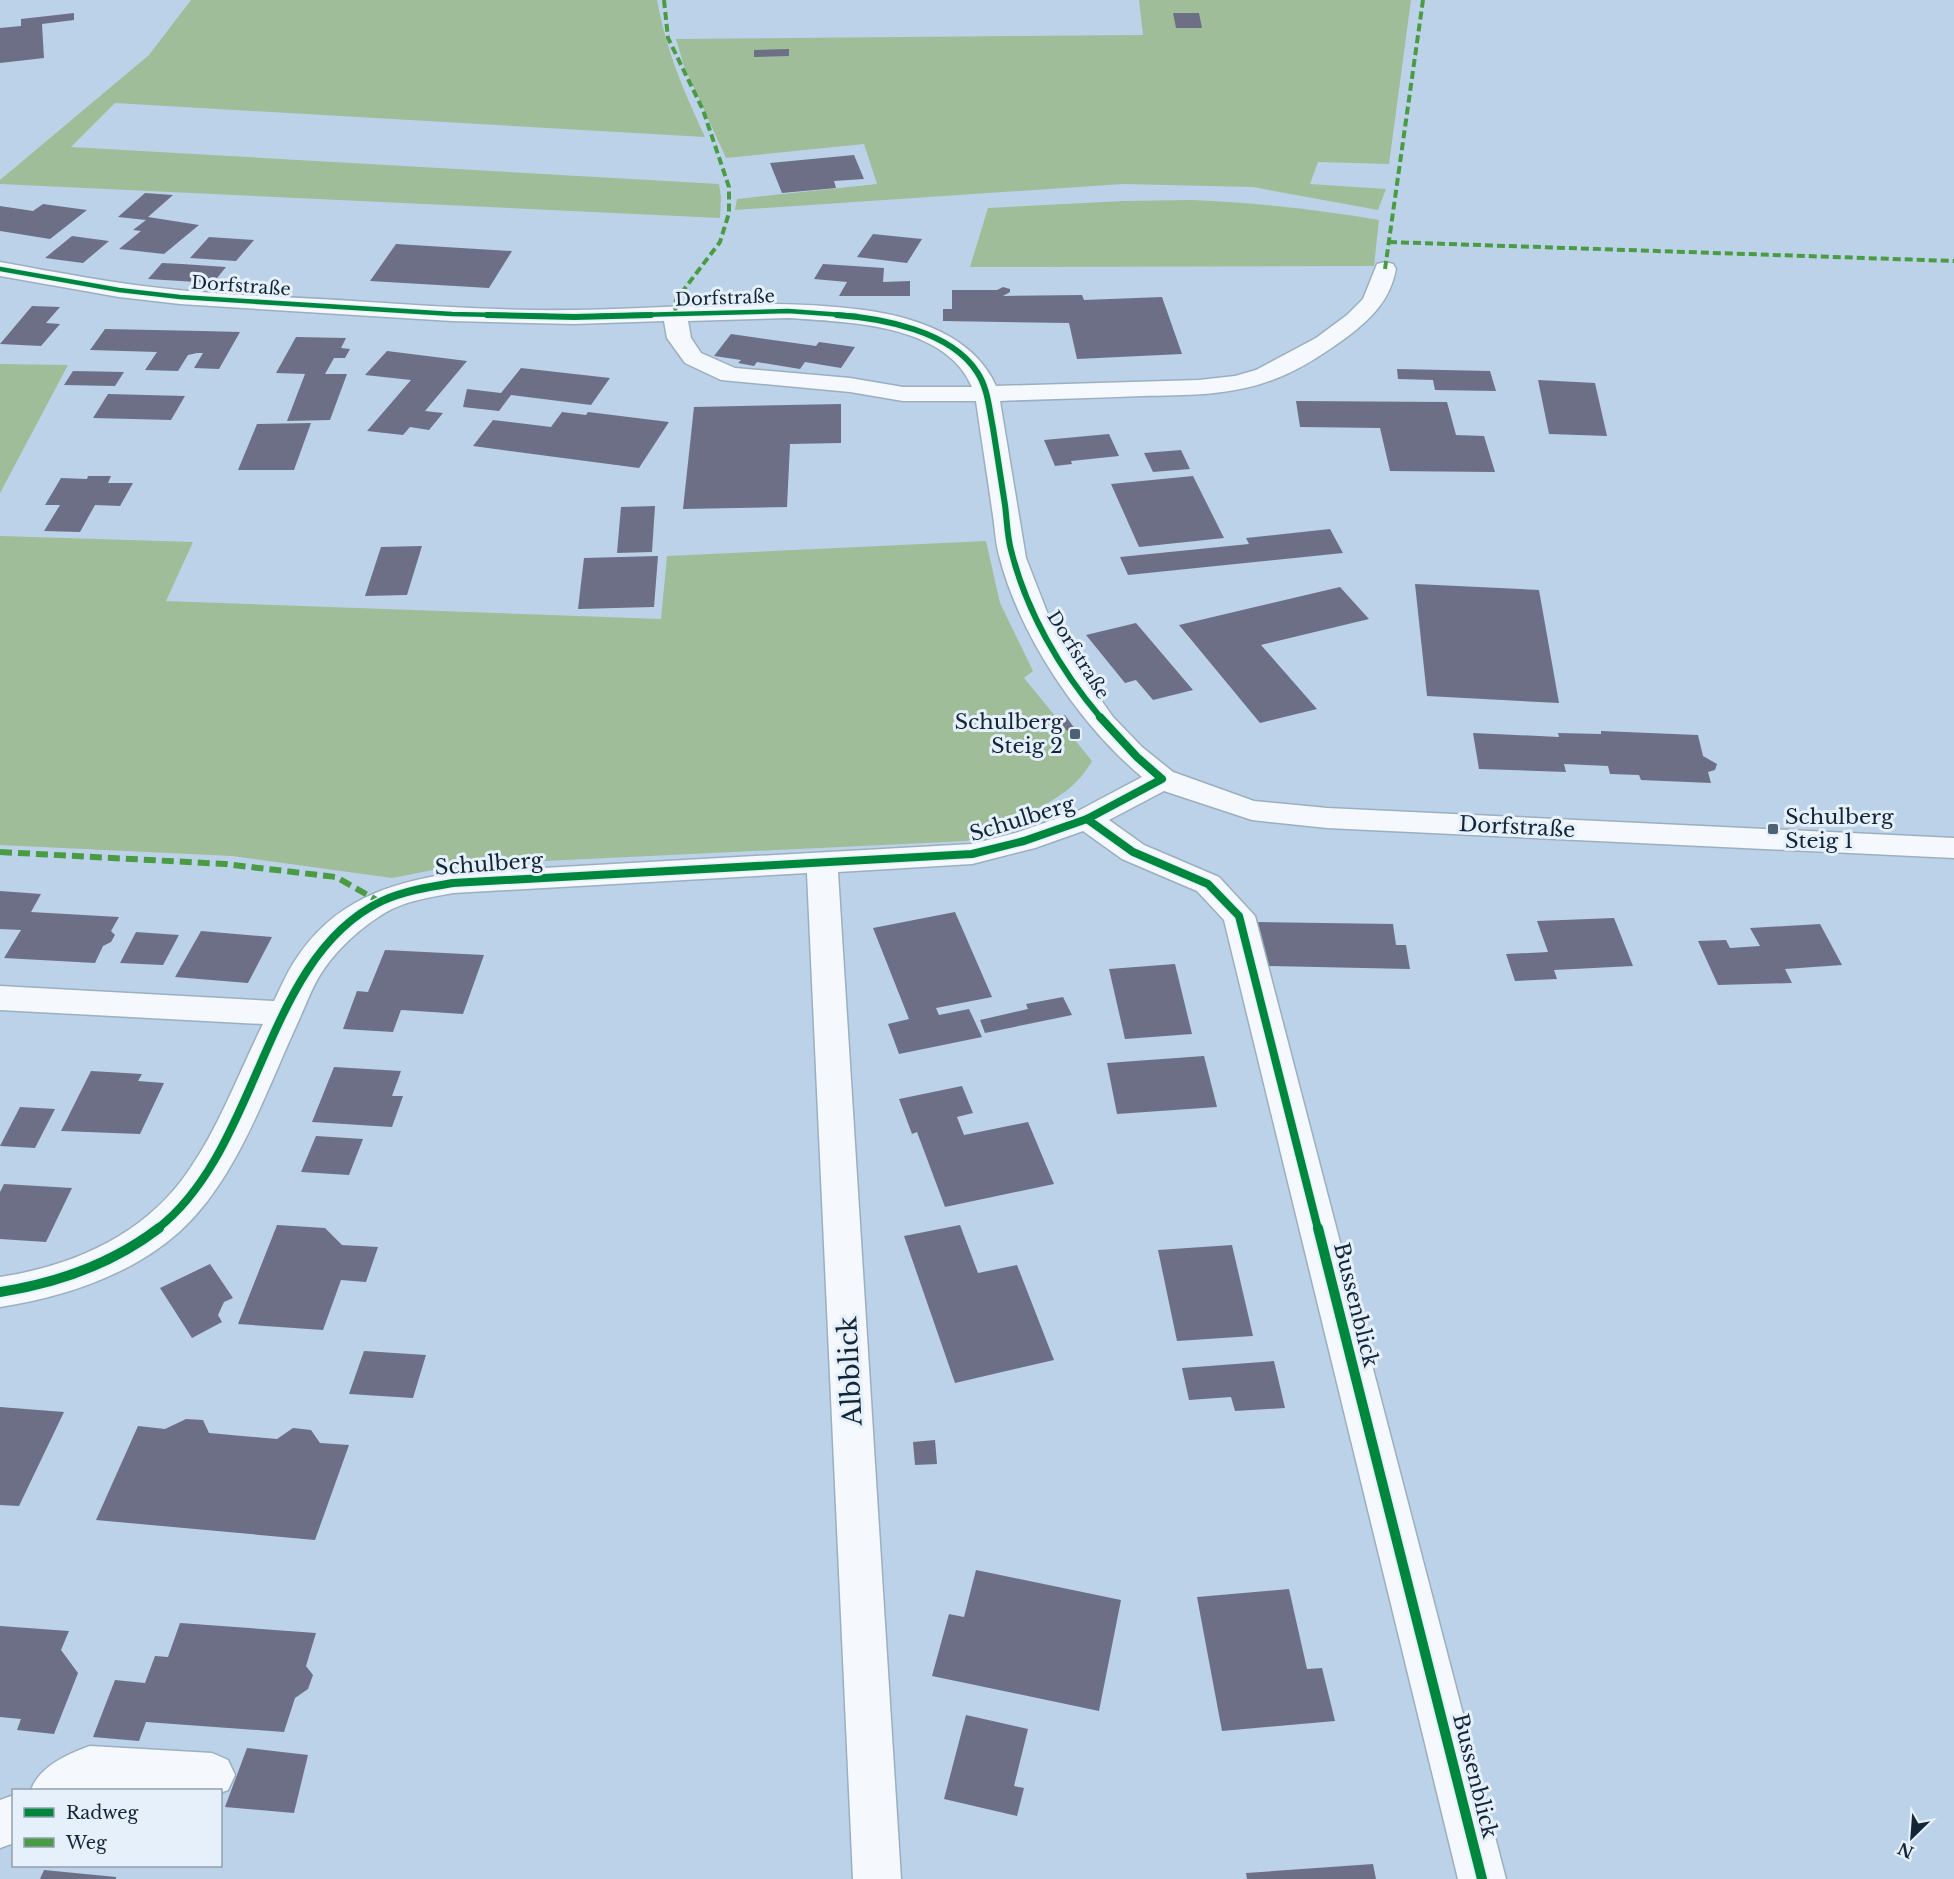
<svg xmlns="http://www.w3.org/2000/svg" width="1954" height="1879" font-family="'Libre Baskerville',serif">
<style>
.green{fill:#9fbd98}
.building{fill:#6d6f86}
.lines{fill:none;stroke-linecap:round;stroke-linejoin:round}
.minor-casing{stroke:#9bafc1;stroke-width:3}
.minor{fill:#f5f8fc;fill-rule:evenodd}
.quiet-far1{stroke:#4a9c44;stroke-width:4;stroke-dasharray:8 4;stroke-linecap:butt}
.quiet{stroke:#4a9c44;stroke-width:6;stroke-dasharray:12 6;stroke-linecap:butt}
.cycleway-far3-casing{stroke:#e6f0fa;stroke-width:7}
.cycleway-far2-casing{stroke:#e6f0fa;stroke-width:9}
.cycleway-far1-casing{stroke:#e6f0fa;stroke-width:11}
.cycleway-casing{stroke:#e6f0fa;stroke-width:14}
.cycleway-far3{stroke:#00873e;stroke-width:4.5}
.cycleway-far2{stroke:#00873e;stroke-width:6}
.cycleway-far1{stroke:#00873e;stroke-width:8}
.cycleway{stroke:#00873e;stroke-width:10}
.poi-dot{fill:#4e6276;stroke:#e6f0fa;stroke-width:2}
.labels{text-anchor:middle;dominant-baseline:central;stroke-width:6;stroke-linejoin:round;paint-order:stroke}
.far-street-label{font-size:18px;fill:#132638;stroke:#e6f0fa}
.poi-label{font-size:21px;fill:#132638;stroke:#e6f0fa;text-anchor:end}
.street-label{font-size:21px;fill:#132638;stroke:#e6f0fa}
.near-street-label{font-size:26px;fill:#132638;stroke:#e6f0fa}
</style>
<rect width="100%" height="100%" fill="#bcd2e8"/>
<g class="green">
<path d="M191 0H657C667 53 683 89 705 137L115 103 71 147 719 184 721 197 720 218 0 184V180L149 55Z"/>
<polygon points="1139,0 1411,0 1389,164 1318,162 1310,184 1386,189 1378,210 1253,187 1123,184 735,210 737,199 877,184 864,144 726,158 684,66 676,39 1143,35"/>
<path d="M1192 200C1256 203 1317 209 1379 220L1374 266 970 267 988 208 1123 201Z"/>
<polygon points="0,364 68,365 0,493"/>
<path d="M0 536 193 542 166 601 661 619 667 556 986 541 1000 603 1033 671 1024 678 1092 761C1074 793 1045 805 1013 820L1010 828 966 841 459 865 392 878 232 856 0 845Z"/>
</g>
<g class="building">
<polygon points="74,13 74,20 42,24 44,58 0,63 0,28 21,26 21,19"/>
<polygon points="1173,13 1199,13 1202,28 1176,28"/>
<polygon points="789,49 789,56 754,57 754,50"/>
<polygon points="854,155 864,179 834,181 836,188 782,193 770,163"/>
<polygon points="145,193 173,195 148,217 199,225 164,254 119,249 141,231 133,230 146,220 118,217"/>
<polygon points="43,204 87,210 50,239 0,231 0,206 33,211"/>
<polygon points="873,234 922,239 907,263 857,257"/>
<polygon points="72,236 109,241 83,263 45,258"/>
<polygon points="209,237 254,240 236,261 190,258"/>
<polygon points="396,244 512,251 489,288 370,281"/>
<polygon points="162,263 182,264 226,267 213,283 148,279"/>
<polygon points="823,264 884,268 883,282 910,281 910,296 839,296 847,282 814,279"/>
<polygon points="1003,287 1010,289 1010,292 1003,296 1082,295 1084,300 1162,297 1182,354 1077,359 1069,323 943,321 943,309 952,309 952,290 997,290"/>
<polygon points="32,306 60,307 46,323 60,324 41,346 0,344"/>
<polygon points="105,329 202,331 240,332 219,369 194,368 203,353 197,353 188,355 178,371 145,370 157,352 90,350"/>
<polygon points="731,334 816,346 819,342 855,347 841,368 805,362 800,369 757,362 754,366 738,363 741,360 714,356"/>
<polygon points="296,337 346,338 341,348 350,349 345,358 334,358 325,374 347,374 330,420 287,421 305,374 276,373"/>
<polygon points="387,351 467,361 425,411 443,413 429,430 410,427 403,435 367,431 411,380 365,375"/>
<polygon points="521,368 610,378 591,405 511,395 499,411 463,407 467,389 501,393"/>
<polygon points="1397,369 1490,371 1496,391 1435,390 1433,380 1398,379"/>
<polygon points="73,371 124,372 115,386 64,385"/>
<polygon points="1538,380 1595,383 1607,436 1549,434"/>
<polygon points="108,394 185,396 171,420 93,418"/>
<polygon points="1296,401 1447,402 1456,435 1484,436 1495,472 1390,471 1380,428 1300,427"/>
<polygon points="841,404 841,443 790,444 787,507 683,509 694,407"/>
<polygon points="562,412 586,415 588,412 669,422 639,468 473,446 493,420 551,427"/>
<polygon points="311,423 294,470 238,470 257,424"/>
<polygon points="1109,434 1119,456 1071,461 1072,464 1055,466 1044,440"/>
<polygon points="1181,450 1190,469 1153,472 1144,453"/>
<polygon points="88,476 111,476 108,483 133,483 120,506 95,505 80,532 44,531 60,505 45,505 61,478 87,479"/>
<polygon points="1193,476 1224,538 1139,547 1111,484"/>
<polygon points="655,506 652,552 617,553 621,507"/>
<polygon points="1330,529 1343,553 1128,575 1120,557 1249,544 1246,538"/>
<polygon points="422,546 407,595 365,596 381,547"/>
<polygon points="658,556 654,607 578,609 584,558"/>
<polygon points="1415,584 1539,590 1559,703 1427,696"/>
<polygon points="1340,587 1369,619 1261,645 1317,709 1260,723 1179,625"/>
<polygon points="1136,623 1193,690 1153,700 1136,680 1125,683 1086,635"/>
<polygon points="1065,715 1075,729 1067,731 1057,717"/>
<polygon points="1601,731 1698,735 1703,756 1717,764 1715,770 1708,772 1711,783 1641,780 1639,775 1610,774 1608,766 1564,764 1566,772 1479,769 1473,733 1559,737 1558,733 1601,734"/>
<polygon points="0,891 41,894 31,912 119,917 111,931 115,935 111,942 103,946 95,963 4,958 21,930 0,929"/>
<polygon points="955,912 992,997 936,1008 939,1015 969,1009 982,1037 899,1054 888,1024 909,1019 873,928"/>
<polygon points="1614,918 1633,966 1554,970 1557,979 1515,981 1506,954 1548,952 1537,921"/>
<polygon points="1256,922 1393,924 1396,945 1406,945 1410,969 1268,966"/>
<polygon points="1820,924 1842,965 1785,969 1792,983 1718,985 1698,941 1726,940 1730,948 1760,946 1750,928"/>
<polygon points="201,931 272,937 248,983 175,977"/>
<polygon points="136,932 179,935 163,965 120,963"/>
<polygon points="385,950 484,955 463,1014 401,1010 393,1032 343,1029 357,991 368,992"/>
<polygon points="1175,964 1192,1034 1125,1039 1109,969"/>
<polygon points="1063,997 1072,1015 985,1033 980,1020 1028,1009 1026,1004"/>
<polygon points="1204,1056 1217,1107 1117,1114 1107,1063"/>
<polygon points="334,1067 401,1071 392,1096 403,1096 392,1127 312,1122"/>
<polygon points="91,1071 142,1074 138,1081 164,1083 140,1134 61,1131"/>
<polygon points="962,1086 973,1113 957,1117 964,1135 1028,1122 1054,1184 945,1207 917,1132 912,1134 899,1099"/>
<polygon points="20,1107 55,1109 35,1148 0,1146"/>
<polygon points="316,1136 363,1139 349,1175 301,1172"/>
<polygon points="4,1184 72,1188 46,1242 0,1239 0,1192"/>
<polygon points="277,1225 325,1228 342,1245 378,1247 366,1282 341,1280 323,1330 238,1324"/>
<polygon points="960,1225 978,1273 1017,1265 1054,1360 955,1383 904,1236"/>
<polygon points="1232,1245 1253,1336 1177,1341 1158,1250"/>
<polygon points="210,1264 233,1298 224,1302 218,1315 222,1322 192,1338 160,1288"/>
<polygon points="364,1351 426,1355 413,1398 349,1394"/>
<polygon points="1274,1361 1285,1408 1235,1411 1231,1397 1189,1400 1182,1368"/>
<polygon points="0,1407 64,1412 19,1506 0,1505"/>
<polygon points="186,1419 203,1420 209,1433 277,1439 293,1428 311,1430 320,1443 349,1445 315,1540 96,1520 138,1426 165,1429"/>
<polygon points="935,1440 937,1464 915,1465 913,1442"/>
<polygon points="976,1570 1121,1600 1099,1711 932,1676 949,1614 964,1617"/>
<polygon points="1289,1589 1307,1669 1322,1668 1335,1721 1222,1731 1197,1597"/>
<polygon points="180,1623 316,1633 306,1666 313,1675 308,1689 295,1698 284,1732 146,1722 139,1741 93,1737 115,1680 145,1683 155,1656 168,1657"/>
<polygon points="0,1626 69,1631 61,1650 78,1673 54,1734 17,1730 21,1719 0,1717"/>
<polygon points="966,1715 1028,1729 1014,1786 1024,1788 1017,1816 944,1799"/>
<polygon points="247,1748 308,1755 294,1813 225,1807"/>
<polygon points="1373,1864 1376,1879 1247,1879 1246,1873"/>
<polygon points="44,1870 116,1877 116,1879 40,1879"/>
</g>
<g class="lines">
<g class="minor-casing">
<g id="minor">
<path d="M0 262C59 273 118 284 178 290 236 296 295 297 353 301 427 306 501 311 575 310 671 309 768 297 864 310 915 317 974 336 996 386L1199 380 1235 376 1256 370 1316 338 1347 315 1363 299 1377 264 1385 262 1393 264 1396 269C1390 300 1372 318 1347 337 1325 353 1298 371 1272 380 1231 396 1185 395 1142 396 1095 398 1047 399 1000 401L1026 558 1047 612 1069 654 1113 717 1142 747 1173 772 1254 801 1327 808 1954 838V858L1327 828 1252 820 1164 791 1109 820 1144 845 1219 877 1255 916 1506 1879H1458L1224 920 1197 891 1122 859 1083 831 1035 848 972 864 838 872 901 1879H853L807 873 453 893C432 897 411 900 392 909 367 922 340 946 324 969 313 984 306 1005 298 1022 266 1091 236 1182 178 1233 129 1276 63 1297 0 1307V1277C74 1266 146 1234 189 1170 220 1125 239 1072 263 1024L0 1010V986L274 1001C281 987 287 972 296 959 334 901 388 883 453 873L972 844 1015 833 1076 812 1142 777C1080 725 1021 638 1000 559 995 543 995 526 992 509 987 473 981 437 976 401H903L850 392 721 380 685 363 667 338 664 321 574 324 452 321 180 304 119 297 0 276ZM788 318C846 322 945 323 972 387H903L850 378 735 368 701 353 691 338 688 321Z"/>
<path d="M90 1746 212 1753 228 1760 235 1775 228 1790 220 1793V1790H31C39 1767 67 1754 90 1746Z"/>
<polygon points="14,1795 14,1843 0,1848 0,1800"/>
</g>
</g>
<use href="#minor" class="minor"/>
<g class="quiet-far1">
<polyline points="664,0 668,38 703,110 729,187 729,213 720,242 676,300 675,315"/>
<polyline points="1389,242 1954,261"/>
<polyline points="1385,269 1423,0"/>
</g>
<polyline class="quiet" points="0,852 225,864 336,877 380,902"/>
<g class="cycleway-far3-casing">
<g id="cycleway-far3">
<polyline points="0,269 119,290 180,297 452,314 548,316"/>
<polyline points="597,316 788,311 857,316"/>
</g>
</g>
<g class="cycleway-far2-casing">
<g id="cycleway-far2">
<polyline points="487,315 574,317 651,315"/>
<path d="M837 315C881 318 951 331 977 372 988 388 989 409 993 428 997 454 1001 479 1005 505 1007 520 1007 535 1011 550 1026 611 1060 670 1101 718"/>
</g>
</g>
<g class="cycleway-far1-casing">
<g id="cycleway-far1">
<polyline points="1087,819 1133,852 1208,884 1239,916 1318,1229"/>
<path d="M157 1229C261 1149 263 957 382 901 404 891 429 887 453 883L972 854 1024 841 1087 819 1162 779 1137 757 1100 717"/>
</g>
</g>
<g class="cycleway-casing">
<g id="cycleway">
<polyline points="1318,1228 1482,1879"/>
<path d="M0 1292C58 1283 112 1264 159 1228"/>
</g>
</g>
<use href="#cycleway-far3" class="cycleway-far3"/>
<use href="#cycleway-far2" class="cycleway-far2"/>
<use href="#cycleway-far1" class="cycleway-far1"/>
<use href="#cycleway" class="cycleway"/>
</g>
<g class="poi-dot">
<rect x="1069" y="728" width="12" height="12" rx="3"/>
<rect x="1767" y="823" width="12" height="12" rx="3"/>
</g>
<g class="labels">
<g class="far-street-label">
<text transform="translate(241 286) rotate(4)">Dorfstraße</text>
<text transform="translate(725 298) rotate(-2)">Dorfstraße</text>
<text transform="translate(1078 655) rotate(58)">Dorfstraße</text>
</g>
<g class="poi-label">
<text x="1063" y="722">Schulberg<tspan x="1063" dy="24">Steig 2</tspan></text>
<text x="1785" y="817" text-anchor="start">Schulberg<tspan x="1785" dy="24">Steig 1</tspan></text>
</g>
<g class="street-label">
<text transform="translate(1022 819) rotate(-17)">Schulberg</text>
<text transform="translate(1517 827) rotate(3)">Dorfstraße</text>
<text transform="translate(489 864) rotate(-4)">Schulberg</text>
<text transform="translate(1356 1305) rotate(76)">Bussenblick</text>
<text transform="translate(1475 1776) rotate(76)">Bussenblick</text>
</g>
<g class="near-street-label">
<text transform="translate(850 1371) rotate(-93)">Albblick</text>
</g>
</g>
<rect x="12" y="1789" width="210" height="78" fill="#e6f0fa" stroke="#929fac" stroke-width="1.5"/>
<rect x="24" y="1808" width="30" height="9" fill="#00873e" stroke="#929fac" stroke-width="1.5"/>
<text x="66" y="1819" font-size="18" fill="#132638">Radweg</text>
<rect x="24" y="1838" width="30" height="9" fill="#4a9c44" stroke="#929fac" stroke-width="1.5"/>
<text x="66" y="1849" font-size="18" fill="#132638">Weg</text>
<g transform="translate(1912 1837) rotate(205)" stroke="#e6f0fa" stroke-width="4.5" paint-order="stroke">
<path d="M0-4.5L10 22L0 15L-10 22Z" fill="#132638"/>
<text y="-9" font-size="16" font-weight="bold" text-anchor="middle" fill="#132638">N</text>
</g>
</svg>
